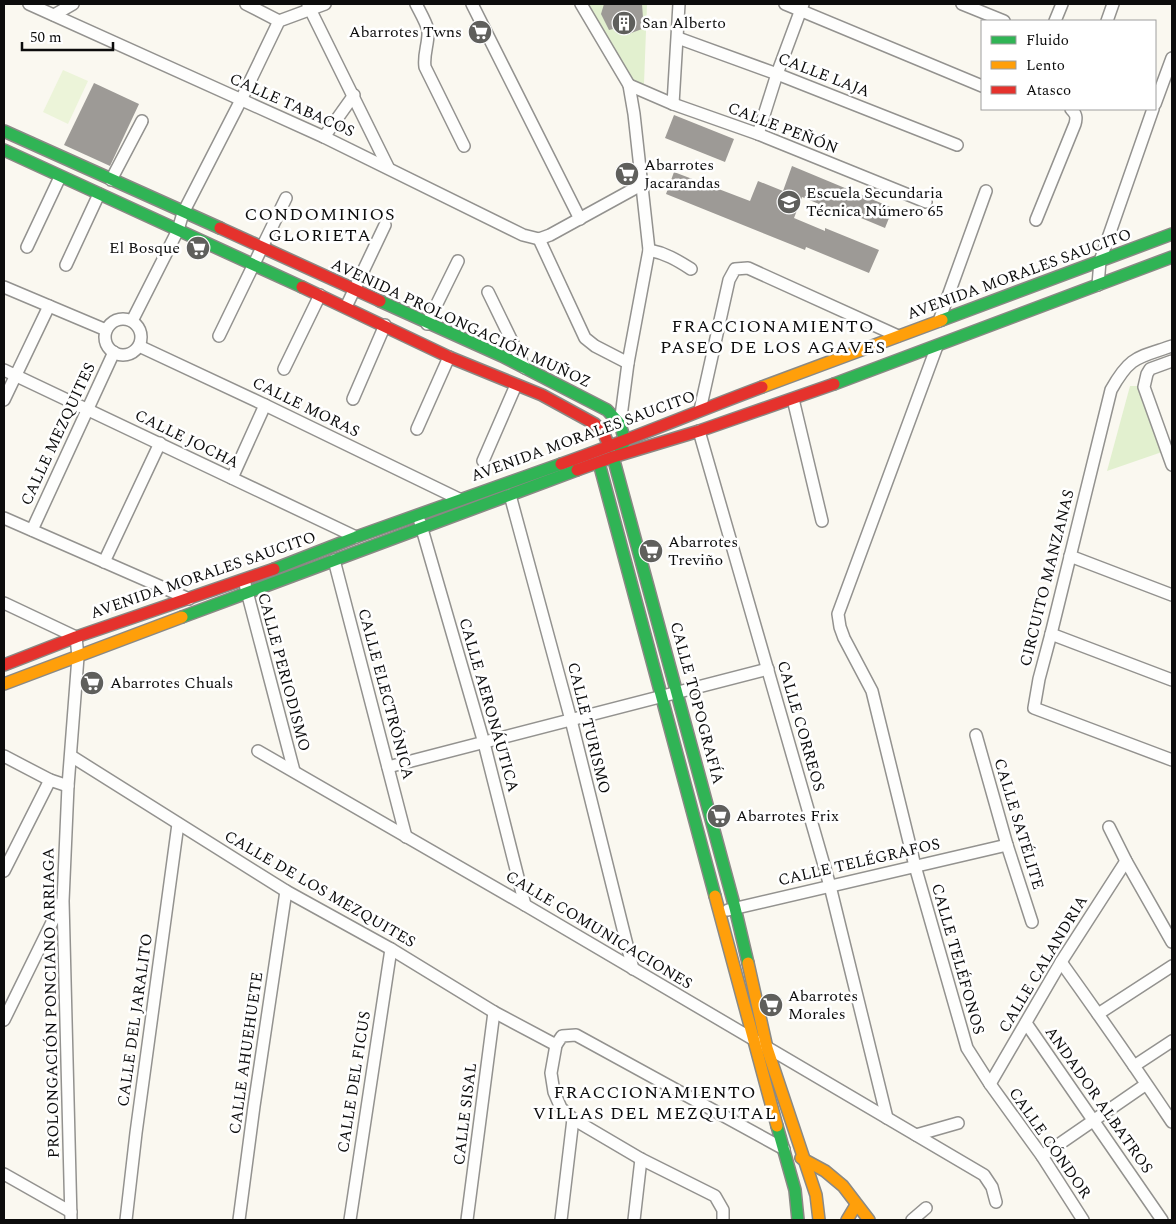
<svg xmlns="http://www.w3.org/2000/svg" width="1176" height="1224" font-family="Spectral,serif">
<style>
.green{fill:#e2f0cf}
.pitch{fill:#ecf4d9}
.building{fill:#9d9a96}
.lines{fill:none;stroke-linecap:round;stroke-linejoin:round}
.street-casing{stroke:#93928f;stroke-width:14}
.fast-casing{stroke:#8a8985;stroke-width:14}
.slow-casing{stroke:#8a8985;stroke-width:14}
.jam-casing{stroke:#8a8985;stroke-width:14}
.street{stroke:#fefefd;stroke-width:11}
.fast{stroke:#30b455;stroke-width:11}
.slow{stroke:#ff9f0a;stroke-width:11}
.jam{stroke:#e5322d;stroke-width:11}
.labels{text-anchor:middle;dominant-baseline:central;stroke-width:5;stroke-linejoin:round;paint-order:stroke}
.poi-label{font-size:16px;fill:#0c0c0c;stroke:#fff;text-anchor:start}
.street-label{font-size:16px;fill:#0c0c0c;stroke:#fff}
.neighbourhood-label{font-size:18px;letter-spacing:1px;fill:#0c0c0c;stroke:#fff}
</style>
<rect width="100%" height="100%" fill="#faf8f0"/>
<g class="green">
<polygon points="588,4 647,4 644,84 629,81"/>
<polygon points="1130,386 1139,386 1162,452 1107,471"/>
</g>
<polygon class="pitch" points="63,70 88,81 68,124 43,112"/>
<g class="building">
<polygon points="604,4 642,4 643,18 642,29 626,35 613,29 609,30 601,14"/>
<polygon points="94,83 139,104 110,166 64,145"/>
<polygon points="674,115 734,139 725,162 665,138"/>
<polygon points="792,166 893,208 885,228 837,208 836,211 802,197 794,218 825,231 825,228 879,250 869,273 806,247 805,250 666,194 674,172 750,201 758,181 783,191"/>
</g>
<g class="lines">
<g class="street-casing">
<g id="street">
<polyline points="29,4 324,137 523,235 539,239"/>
<polyline points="246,4 279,21"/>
<path d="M416 4C420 12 426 22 428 30 429 43 423 54 425 67L464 146"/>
<polyline points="472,4 580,219"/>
<polyline points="581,4 629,85 634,114 649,250 628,363 620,424"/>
<polyline points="785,4 982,86"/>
<polyline points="962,4 1004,21"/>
<polyline points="308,5 388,167"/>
<polyline points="54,15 73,4"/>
<polyline points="1055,21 1062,4"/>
<polyline points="1107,21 1113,4"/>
<polyline points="678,38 777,74 957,145"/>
<polyline points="629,85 673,104 758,134 926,202"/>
<polyline points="673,104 679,4"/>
<polyline points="1155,104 1172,58"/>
<polyline points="758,134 777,74 803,4"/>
<polyline points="324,137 354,95"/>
<polyline points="111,180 142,121"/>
<path d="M1036 220 1075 124C1077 117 1076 114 1071 109"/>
<polyline points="539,239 585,338 595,346 628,363"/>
<polyline points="539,239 550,235 641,185"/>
<polyline points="27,247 60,177"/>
<path d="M649 250C665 253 677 260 691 269"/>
<polyline points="66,265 99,194"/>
<polyline points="1098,285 1100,261 1153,109"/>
<polyline points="4,287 106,330"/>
<polyline points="488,292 525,368"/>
<polyline points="346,307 385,225"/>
<circle cx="123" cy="337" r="18"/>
<polyline points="132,321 178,230 183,213 241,100 279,21 325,4"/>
<polyline points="939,321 986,191"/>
<polyline points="427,324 458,261"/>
<polyline points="219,336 286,198"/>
<polyline points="139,346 265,405 459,499"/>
<polyline points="937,346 838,614 840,627 844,638 872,691 915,866 967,1048 990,1084 1042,1156 1083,1220"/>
<path d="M1172 346C1137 358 1130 356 1111 390L1051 634 1039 679 1034 708 1172 760"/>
<polyline points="1172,361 1150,369 1147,374 1144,387 1172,465"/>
<polyline points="284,369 320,295"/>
<polyline points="4,370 356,537"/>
<polyline points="353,399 385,325"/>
<polyline points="793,399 822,521"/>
<polyline points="4,400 49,306"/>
<polyline points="700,410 729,280 735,269 748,268 898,336"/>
<polyline points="417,429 449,357"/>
<polyline points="699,431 830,886 887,1118"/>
<polyline points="483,461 516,385"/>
<polyline points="232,478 265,405"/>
<polyline points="510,495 571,720 633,969"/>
<polyline points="4,518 189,599"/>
<polyline points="420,522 484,743 525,905"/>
<polyline points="32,530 114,352"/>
<polyline points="1070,556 1172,595"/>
<polyline points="334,560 406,837"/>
<polyline points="104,562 160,443"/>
<polyline points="245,584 294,771"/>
<polyline points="4,603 76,637 78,657 68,786 63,901 71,1220"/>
<polyline points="1051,634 1172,680"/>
<polyline points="976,735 1007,845 1032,922"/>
<polyline points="258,751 525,905 984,1175 992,1187 996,1202"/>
<polyline points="4,756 50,780 68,786"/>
<polyline points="71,756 286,891 391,949 494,1012 556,1045"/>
<polyline points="388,767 768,669"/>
<polyline points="1109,827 1126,861 1172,942"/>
<polyline points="4,871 50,780"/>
<polyline points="728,910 1007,845"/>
<path d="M1061 962C1099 1015 1136 1068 1172 1122"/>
<polyline points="1098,1014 1172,966"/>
<polyline points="4,1020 62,902"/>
<polyline points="1026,1023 1162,1220"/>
<polyline points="1134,1066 1172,1041"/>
<polyline points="990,1084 1061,962 1126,861"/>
<polyline points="916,1135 958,1123"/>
<polyline points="1042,1156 1145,1085"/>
<polyline points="4,1174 71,1212"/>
<polyline points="126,1220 136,1133 178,824"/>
<polyline points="239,1220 254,1106 286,891"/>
<polyline points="350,1220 391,949"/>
<polyline points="467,1220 494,1012"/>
<polyline points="561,1220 573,1119"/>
<polyline points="634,1220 641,1159"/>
<polyline points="723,1220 723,1210 715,1196 641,1159 573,1119 561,1108 554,1092 551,1073 556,1045 562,1036 576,1035 784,1149"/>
<polyline points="912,1220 926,1208"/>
</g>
</g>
<g class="fast-casing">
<g id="fast">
<polyline points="4,131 220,228"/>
<polyline points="4,150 302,287"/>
<polyline points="380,301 502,356 607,410 620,424 625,441 620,448"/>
<polyline points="942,320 1172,234"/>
<polyline points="834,384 1172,257"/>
<polyline points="613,457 735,908 748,963"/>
<polyline points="599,463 715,896"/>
<polyline points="274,569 356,537 561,464"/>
<polyline points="182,617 577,470"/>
<polyline points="777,1126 795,1190 798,1220"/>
</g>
</g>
<g class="slow-casing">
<g id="slow">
<polyline points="762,387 942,320"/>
<polyline points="4,684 182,617"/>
<polyline points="715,896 777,1126"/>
<polyline points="748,963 767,1048 816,1195 819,1220"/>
<polyline points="801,1158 825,1171 843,1186 869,1220"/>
<polyline points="847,1220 856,1205"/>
</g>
</g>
<g class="jam-casing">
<g id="jam">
<polyline points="220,228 380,301"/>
<polyline points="302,287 449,357 542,395 595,424 604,434 609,446"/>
<path d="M561 464C629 440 695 412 762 387"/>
<polyline points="577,470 613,457 699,431 834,384"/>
<polyline points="4,665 76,637 274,569"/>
</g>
</g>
<use href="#street" class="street"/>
<use href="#fast" class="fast"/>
<use href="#slow" class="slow"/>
<use href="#jam" class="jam"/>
</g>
<defs>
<g id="building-disc" transform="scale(1.25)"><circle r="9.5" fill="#5f5f5c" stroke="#fff"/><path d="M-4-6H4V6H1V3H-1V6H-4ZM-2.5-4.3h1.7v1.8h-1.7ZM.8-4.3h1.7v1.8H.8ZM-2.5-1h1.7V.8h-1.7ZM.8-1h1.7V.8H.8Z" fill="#fff"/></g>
<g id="supermarket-disc" transform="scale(1.25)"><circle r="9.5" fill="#5f5f5c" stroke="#fff"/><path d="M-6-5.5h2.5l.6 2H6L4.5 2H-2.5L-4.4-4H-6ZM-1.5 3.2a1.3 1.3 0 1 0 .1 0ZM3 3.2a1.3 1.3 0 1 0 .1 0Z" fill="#fff"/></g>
<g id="school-disc" transform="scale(1.25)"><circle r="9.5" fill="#5f5f5c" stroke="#fff"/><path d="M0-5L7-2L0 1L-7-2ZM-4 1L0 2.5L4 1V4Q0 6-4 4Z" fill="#fff"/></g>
</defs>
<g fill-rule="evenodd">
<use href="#building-disc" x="624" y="23"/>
<use href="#supermarket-disc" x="480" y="32"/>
<use href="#supermarket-disc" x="627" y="174"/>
<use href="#school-disc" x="789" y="202"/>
<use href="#supermarket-disc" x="198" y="248"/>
<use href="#supermarket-disc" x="651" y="551"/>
<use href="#supermarket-disc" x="92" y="683"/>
<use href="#supermarket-disc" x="719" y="816"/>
<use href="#supermarket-disc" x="771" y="1005"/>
</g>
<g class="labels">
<g class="poi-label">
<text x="642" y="23">San Alberto</text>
<text x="462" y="32" text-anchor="end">Abarrotes Twns</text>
<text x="644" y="165">Abarrotes<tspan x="644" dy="18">Jacarandas</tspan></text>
<text x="806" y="193">Escuela Secundaria<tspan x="806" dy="18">Técnica Número 65</tspan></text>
<text x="180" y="248" text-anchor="end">El Bosque</text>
<text x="668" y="542">Abarrotes<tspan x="668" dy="18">Treviño</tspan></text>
<text x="110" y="683">Abarrotes Chuals</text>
<text x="736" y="816">Abarrotes Frix</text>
<text x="788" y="996">Abarrotes<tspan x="788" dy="18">Morales</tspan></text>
</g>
<g class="street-label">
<text transform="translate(824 75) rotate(21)">CALLE LAJA</text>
<text transform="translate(292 105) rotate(24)">CALLE TABACOS</text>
<text transform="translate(783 128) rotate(21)">CALLE PEÑÓN</text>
<text transform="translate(1019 274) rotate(-20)">AVENIDA MORALES SAUCITO</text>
<text transform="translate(461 323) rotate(25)">AVENIDA PROLONGACIÓN MUÑOZ</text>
<text transform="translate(306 407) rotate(26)">CALLE MORAS</text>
<text transform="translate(58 434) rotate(-65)">CALLE MEZQUITES</text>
<text transform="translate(583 436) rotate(-20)">AVENIDA MORALES SAUCITO</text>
<text transform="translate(187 439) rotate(26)">CALLE JOCHA</text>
<text transform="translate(203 575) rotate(-19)">AVENIDA MORALES SAUCITO</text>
<text transform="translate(1047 578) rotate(-76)">CIRCUITO MANZANAS</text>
<text transform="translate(284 672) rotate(75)">CALLE PERIODISMO</text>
<text transform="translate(386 694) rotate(75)">CALLE ELECTRÓNICA</text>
<text transform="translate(697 703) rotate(75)">CALLE TOPOGRAFÍA</text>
<text transform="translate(489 705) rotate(74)">CALLE AERONÁUTICA</text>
<text transform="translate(801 726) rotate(74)">CALLE CORREOS</text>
<text transform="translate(589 728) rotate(76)">CALLE TURISMO</text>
<text transform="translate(1019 824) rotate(73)">CALLE SATÉLITE</text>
<text transform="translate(859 862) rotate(-13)">CALLE TELÉGRAFOS</text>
<text transform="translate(320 889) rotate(30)">CALLE DE LOS MEZQUITES</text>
<text transform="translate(599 930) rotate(31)">CALLE COMUNICACIONES</text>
<text transform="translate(958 959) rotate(74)">CALLE TELÉFONOS</text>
<text transform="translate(1043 964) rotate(-59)">CALLE CALANDRIA</text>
<text transform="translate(51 1003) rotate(-91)">PROLONGACIÓN PONCIANO ARRIAGA</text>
<text transform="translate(135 1020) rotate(-82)">CALLE DEL JARALITO</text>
<text transform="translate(246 1053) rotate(-82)">CALLE AHUEHUETE</text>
<text transform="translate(354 1082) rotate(-81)">CALLE DEL FICUS</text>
<text transform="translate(1099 1100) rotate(55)">ANDADOR ALBATROS</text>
<text transform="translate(465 1114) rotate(-83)">CALLE SISAL</text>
<text transform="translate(1050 1143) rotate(55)">CALLE CÓNDOR</text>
</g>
<g class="neighbourhood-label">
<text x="320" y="214">CONDOMINIOS<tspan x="320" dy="21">GLORIETA</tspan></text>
<text x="773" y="326">FRACCIONAMIENTO<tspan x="773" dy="21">PASEO DE LOS AGAVES</tspan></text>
<text x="655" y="1092">FRACCIONAMIENTO<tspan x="655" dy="21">VILLAS DEL MEZQUITAL</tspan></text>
</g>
</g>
<rect width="1176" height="1224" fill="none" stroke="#0c0c0c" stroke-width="10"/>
<rect x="981" y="20" width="175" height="90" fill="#ffffff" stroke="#9e9e9e"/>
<rect x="991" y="36" width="25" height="8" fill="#30b455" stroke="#9e9e9e"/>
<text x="1026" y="45" font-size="15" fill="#0c0c0c">Fluido</text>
<rect x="991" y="61" width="25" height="8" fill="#ff9f0a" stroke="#9e9e9e"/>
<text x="1026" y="70" font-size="15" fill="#0c0c0c">Lento</text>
<rect x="991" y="86" width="25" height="8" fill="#e5322d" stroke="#9e9e9e"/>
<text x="1026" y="95" font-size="15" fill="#0c0c0c">Atasco</text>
<path d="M22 42v8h91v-8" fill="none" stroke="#0c0c0c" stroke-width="2.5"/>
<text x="30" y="42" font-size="15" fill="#0c0c0c" stroke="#ffffff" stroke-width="4" paint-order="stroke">50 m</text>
</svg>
